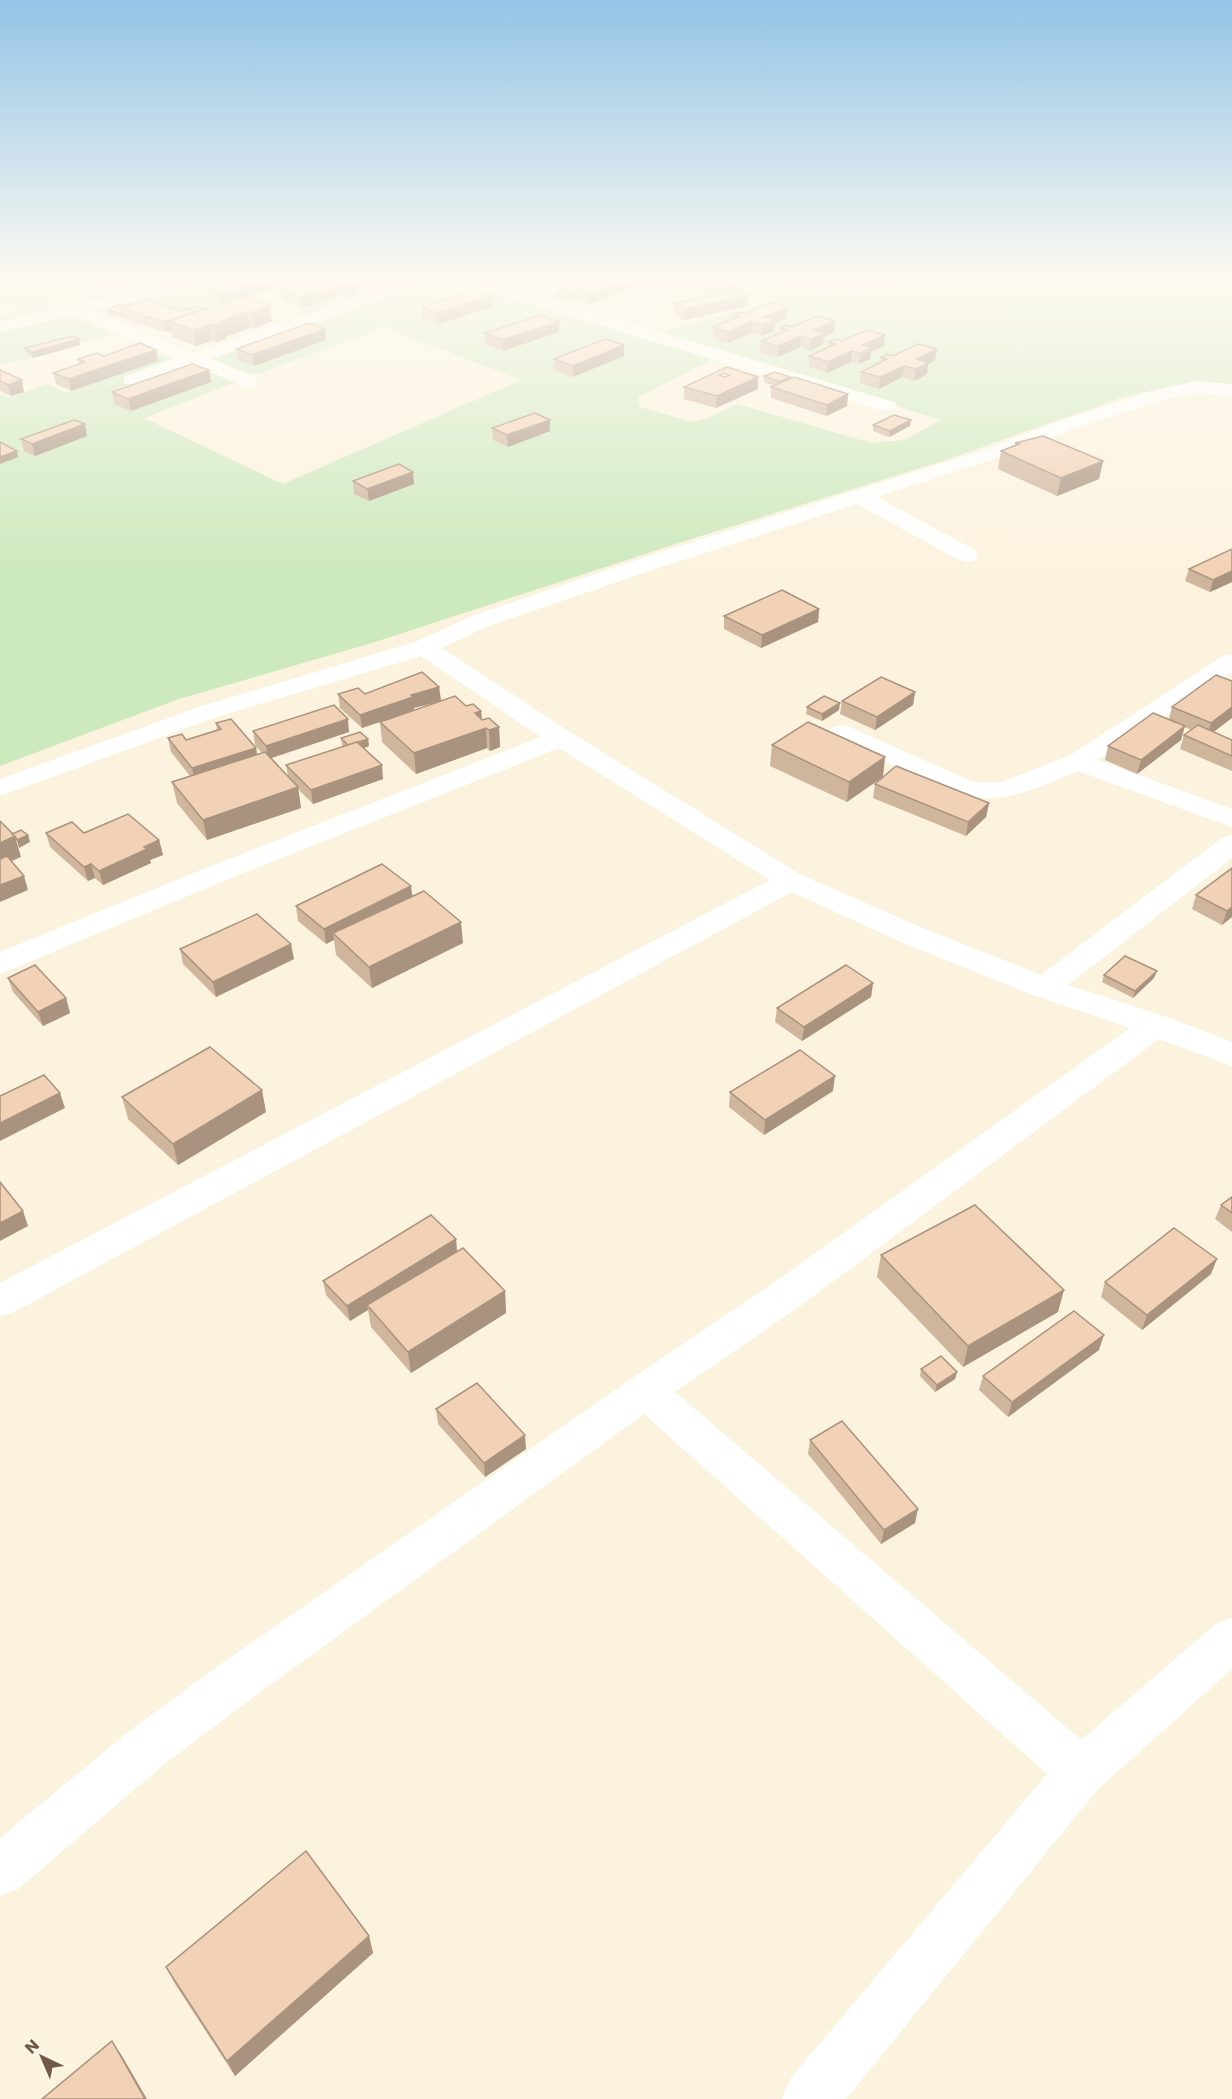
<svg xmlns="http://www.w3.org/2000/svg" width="1232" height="2099" font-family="Poppins,sans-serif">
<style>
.green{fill:#cde9be}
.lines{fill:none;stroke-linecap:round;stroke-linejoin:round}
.minor{fill:#fff;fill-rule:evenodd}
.wall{fill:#d0b59d;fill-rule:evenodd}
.shaded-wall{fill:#a9937f}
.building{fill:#f2d2b6;stroke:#a9937f;stroke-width:1.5;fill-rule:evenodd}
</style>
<rect width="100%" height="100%" fill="#fcf3df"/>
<g class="green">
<polygon points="0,279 109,279 66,292 63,297 41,303 52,309 0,321 0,315 23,309 15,305 0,306"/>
<polygon points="222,279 265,279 206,299 225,307 187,319 123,308 105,313 93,308"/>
<polygon points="436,279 449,279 713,359 638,397 640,407 693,422 708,418 737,404 871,443 904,440 941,420 659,333 777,299 693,279 735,279 790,291 852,297 935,279 1232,279 1232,384 1216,385 1196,381 1123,397 943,461 685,541 372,643 179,699 0,766 0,394 9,398 47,384 67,393 158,360 142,353 152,350 178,361 124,380 136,385 194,365 236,382 144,418 283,484 521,380 384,327 258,374 246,372 212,359"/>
<polygon points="507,279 530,279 556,287 533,295 496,283"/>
<polygon points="768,279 887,279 845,286"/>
<polygon points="147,282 160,285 85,302 80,299"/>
<polygon points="342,294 355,299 310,315 293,311"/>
<polygon points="64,316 72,320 78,318 112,334 77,344 68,341 23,354 31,358 0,365 0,331"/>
</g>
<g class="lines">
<g class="minor">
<polygon points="188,279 218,279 216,282 93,311 194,353 407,279 431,279 429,282 210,359 256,378 258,382 256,386 249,388 193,365 139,384 125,384 123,380 125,376 177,358 74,315 0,332 0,322"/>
<polygon points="455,279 481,279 602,315 656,297 668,297 670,301 668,305 620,320 894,402 897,406 894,410 880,410 457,282"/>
<path d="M751 279C779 279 806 284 834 284 862 284 889 279 917 279L915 282C860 296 808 296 753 282Z"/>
<polygon points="1198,381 1232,384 1232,396 1198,393 1170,398 1082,426 1004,456 877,497 975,550 978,555 975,560 967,562 959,560 857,504 661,567 488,626 442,648 570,732 801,875 923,928 1041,975 1222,838 1232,835 1232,858 1068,985 1167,1017 1232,1042 1232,1066 1159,1039 803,1304 675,1392 1081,1740 1216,1624 1232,1617 1232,1669 1098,1789 846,2099 782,2099 790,2079 1047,1774 644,1414 255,1696 162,1766 18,1889 0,1896 0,1838 128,1732 221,1664 631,1379 775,1282 1130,1028 1033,995 901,942 792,892 14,1312 0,1316 0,1283 770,880 559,748 231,878 0,974 0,952 211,866 541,737 421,656 220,716 0,796 0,779 202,706 415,642 472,616 645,557 990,448 1068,418 1159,389"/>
<path d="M1232 654V672L1098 760 1232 809V827L1078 771C1039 787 1010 803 967 797L832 739 828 733 832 727 841 725 850 727 973 782H1002L1069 756 1223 656Z"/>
</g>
</g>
<g class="wall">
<polygon points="319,279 370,279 370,285 358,289 358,294 350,297 343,294 302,308 282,301 280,290"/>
<polygon points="571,279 737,279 738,290 748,306 684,320 674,314 674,303 713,295 650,280 590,304 576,300 576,297 566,301 556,298 556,293 565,289 563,289 563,284 570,281"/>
<polygon points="283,285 247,297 272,321 254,329 250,328 225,337 226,339 216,342 212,341 196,346 172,337 171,331 166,332 122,318 122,317 120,318 108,315 107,310 109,309 109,308 127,305 178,311 203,310 221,304 208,299 207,289"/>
<polygon points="491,296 492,307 439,324 422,318 422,307"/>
<polygon points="788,307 787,318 775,323 774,331 761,336 751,333 728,343 713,338 713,327 733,319 733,314 745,314"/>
<polygon points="835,321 834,332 824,337 823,344 810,351 800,347 778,357 760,352 761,341 780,333 780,328 792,327"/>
<polygon points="559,322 559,332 503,351 485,344 485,333"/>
<polygon points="325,329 326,340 254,366 237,360 236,349"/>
<polygon points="842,341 884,346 871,352 870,359 859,364 851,362 827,373 809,367 809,356 828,348 829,342"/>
<polygon points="80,345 33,358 26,354 25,348"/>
<polygon points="624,345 624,356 573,377 554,370 554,359"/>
<polygon points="937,349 935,360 928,364 927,374 914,381 902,377 879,389 860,383 861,372 880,362 881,357"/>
<polygon points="156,350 158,361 71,391 56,384 53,373 79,364 78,359"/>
<path d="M727 367 758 377V389L716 408 684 399V387ZM724 373 730 375 725 377 719 375Z"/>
<polygon points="0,370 24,392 11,396 0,391"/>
<polygon points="764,376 790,377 790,378 848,394 847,406 826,416 771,398 771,387 774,386 764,382"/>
<polygon points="211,382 131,411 114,404 112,392"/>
<polygon points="873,425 910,426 889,437 873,431"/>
<polygon points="492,428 550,431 508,447 493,440"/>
<polygon points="87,436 35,456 24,451 21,439"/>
<polygon points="1015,443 1103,461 1099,479 1057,496 998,469 1001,451 1015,446"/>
<polygon points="353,481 414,484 369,501 354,494"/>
<polygon points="1232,549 1232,582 1210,592 1185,581 1189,569"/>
<polygon points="819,609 818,622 761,648 724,629 724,616"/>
<polygon points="1216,675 1213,732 1232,740 1232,771 1180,749 1184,735 1191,730 1184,727 1181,740 1137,774 1105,760 1108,746 1169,719 1172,707"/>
<path d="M439 687 441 701 466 706 481 711 482 719 499 727 500 747 490 751 487 748 416 774 382 742 380 722 362 728 340 708 338 694H365ZM440 701 414 710V708Z"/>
<polygon points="915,692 913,705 875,730 840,714 842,701"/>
<polygon points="807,707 839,710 822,721 806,714"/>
<polygon points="216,723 256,748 257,754 262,753 255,745 253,731 349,732 272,758 288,776 286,765 343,746 342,745 341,738 368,739 369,746 364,748 383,779 313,804 298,789 301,808 207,840 177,803 172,782 190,776 171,752 168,738 186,740 217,730"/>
<polygon points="772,745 885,757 847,802 770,766"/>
<polygon points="875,784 989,803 986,817 966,836 873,798"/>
<polygon points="46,833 84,833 159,840 163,855 150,860 151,863 103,885 95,878 88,881 50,847"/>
<polygon points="1232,868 1232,917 1222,925 1192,909 1196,895"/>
<polygon points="412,896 463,943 372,988 336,955 334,940 326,944 298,921 296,906"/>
<polygon points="180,949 294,959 216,997 183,964"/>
<polygon points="1104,975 1154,978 1133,998 1102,982"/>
<polygon points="8,978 66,998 70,1013 43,1026 13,992"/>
<polygon points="873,983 871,997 802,1041 775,1022 777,1008"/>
<polygon points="833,1091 764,1135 729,1107 730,1092"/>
<polygon points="122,1097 266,1112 178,1165 128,1119"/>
<polygon points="1232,1197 1232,1232 1215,1219 1221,1205"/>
<polygon points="456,1239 457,1251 505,1291 506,1313 411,1373 371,1327 368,1310 350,1321 326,1295 323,1281"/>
<polygon points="881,1255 1058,1312 963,1367 877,1277"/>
<polygon points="1211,1274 1142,1330 1101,1297 1105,1282"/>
<polygon points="1099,1350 1008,1417 979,1390 983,1376"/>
<polygon points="921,1369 957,1372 955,1379 935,1392 920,1376"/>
<polygon points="436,1409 526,1449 485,1477 438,1424"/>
<polygon points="810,1440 915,1523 881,1544 808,1454"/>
<polygon points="369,1936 373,1953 235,2076 175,1984 166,1967"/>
</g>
<g class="shaded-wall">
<polygon points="266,279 282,279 283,285 224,305 222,294"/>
<polygon points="354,279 370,279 370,285 358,289 358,294 350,297 349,286 349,281"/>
<polygon points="625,279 650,279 590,304 589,293"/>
<polygon points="739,280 738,290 724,298 725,287"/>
<polygon points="341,284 343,294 302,308 300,297"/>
<polygon points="576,292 576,297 566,301 566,296"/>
<polygon points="748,295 748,306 684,320 685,309"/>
<polygon points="491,296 492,307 439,324 438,313"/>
<polygon points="270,305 272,321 254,329 251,313"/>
<polygon points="788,307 787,318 775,323 774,331 761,336 762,325 765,317"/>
<polygon points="203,309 205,320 169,321 171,331 166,332 164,322"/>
<polygon points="248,312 250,328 225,337 226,339 216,342 214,326 219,322"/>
<polygon points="835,321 834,332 824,337 823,344 810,351 811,339 814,330"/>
<polygon points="559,322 559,332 503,351 503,340"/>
<polygon points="752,322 751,333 728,343 729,332"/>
<polygon points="210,325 212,341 196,346 194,330"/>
<polygon points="325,329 326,340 254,366 252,355"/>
<polygon points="885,335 884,346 871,352 870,359 859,364 860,353 863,345"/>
<polygon points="801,336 800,347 778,357 778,346"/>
<polygon points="79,339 80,345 33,358 32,352"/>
<polygon points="624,345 624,356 573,377 573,366"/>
<polygon points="937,349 935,360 928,364 927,374 914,381 917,359"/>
<polygon points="156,350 158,361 71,391 69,379"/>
<polygon points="852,351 851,362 827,373 828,362"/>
<polygon points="904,366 902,377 879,389 880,377"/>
<polygon points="209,370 211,382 131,411 128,399"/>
<polygon points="758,377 758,389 716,408 717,396"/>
<polygon points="22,380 24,392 11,396 8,385"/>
<polygon points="848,394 847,406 826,416 827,405"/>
<polygon points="550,420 550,431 508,447 507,435"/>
<polygon points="911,420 910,426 889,437 890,431"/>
<polygon points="85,424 87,436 35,456 32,444"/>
<polygon points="17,451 18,457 0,464 0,457"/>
<polygon points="1103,461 1099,479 1057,496 1061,478"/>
<polygon points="413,472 414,484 369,501 367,489"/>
<polygon points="1232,571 1232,582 1210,592 1213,580"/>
<polygon points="819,609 818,622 761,648 762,635"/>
<polygon points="439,687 441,701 414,708 414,710 362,728 360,715 411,695"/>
<polygon points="915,692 913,705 875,730 877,717"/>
<polygon points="840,703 839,710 822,721 822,714"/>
<polygon points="1232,707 1232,718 1207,737 1211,723"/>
<polygon points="481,711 482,729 486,728 487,748 416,774 414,753 475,713"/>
<polygon points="348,719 349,732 268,759 266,746"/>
<polygon points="1185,726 1181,740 1137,774 1141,760"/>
<polygon points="499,727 500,747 490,751 489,730"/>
<polygon points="368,739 369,746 350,753 349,746"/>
<polygon points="256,748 258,762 195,782 192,768"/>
<polygon points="885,757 883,777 847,802 849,782"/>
<polygon points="382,765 383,779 313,804 311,790"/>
<polygon points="298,787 301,808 207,840 203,820"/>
<polygon points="989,803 986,817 966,836 968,822"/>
<polygon points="28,835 30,842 19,848 17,840"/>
<polygon points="15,836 21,857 0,866 0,843"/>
<polygon points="159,840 163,855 150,860 151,863 103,885 99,871 144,847"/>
<polygon points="91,864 95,878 88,881 84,867"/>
<polygon points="24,876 28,890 0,902 0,885"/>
<polygon points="411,886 413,900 333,933 334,940 326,944 324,929"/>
<polygon points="1232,907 1232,917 1222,925 1227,911"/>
<polygon points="461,922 463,943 372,988 369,967"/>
<polygon points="291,944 294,959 216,997 213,982"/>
<polygon points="1157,971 1154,978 1133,998 1135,991"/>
<polygon points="873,983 871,997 802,1041 804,1027"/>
<polygon points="66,998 70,1013 43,1026 38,1012"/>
<polygon points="835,1076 833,1091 764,1135 765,1120"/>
<polygon points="262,1090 266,1112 178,1165 173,1144"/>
<polygon points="60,1093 65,1108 0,1141 0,1123"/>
<polygon points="23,1211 28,1226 0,1241 0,1223"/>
<polygon points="456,1239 457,1254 367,1305 368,1310 350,1321 347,1306"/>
<polygon points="1217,1259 1211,1274 1142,1330 1147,1315"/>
<polygon points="1064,1290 1058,1312 963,1367 968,1346"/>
<polygon points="505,1291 506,1313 411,1373 408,1352"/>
<polygon points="1104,1335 1099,1350 1008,1417 1012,1402"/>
<polygon points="957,1372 955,1379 935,1392 937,1385"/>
<polygon points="525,1435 526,1449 485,1477 484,1463"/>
<polygon points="918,1509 915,1523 881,1544 884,1530"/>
<polygon points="369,1936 373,1953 235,2076 227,2061"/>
<polygon points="112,2041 122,2056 147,2099 145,2099"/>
</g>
<g class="building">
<polygon points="235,279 266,279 222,294 207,289"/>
<polygon points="319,279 354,279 349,281 357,283 349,286 341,284 300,297 280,290"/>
<polygon points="571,279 625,279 589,293 576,289 588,285 570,280"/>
<polygon points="690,279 737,279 739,280 725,287"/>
<polygon points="570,281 570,284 569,285 563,284"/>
<polygon points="570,287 577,289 576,292 566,296 556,293"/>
<polygon points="475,290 491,296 438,313 422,307"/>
<polygon points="738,290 748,295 685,309 674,303"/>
<polygon points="245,296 270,305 251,313 248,312 219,322 223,323 214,326 210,325 194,330 169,321"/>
<polygon points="147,299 178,311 197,307 203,309 164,322 120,308"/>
<polygon points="772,302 788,307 765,317 775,320 762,325 752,322 729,332 713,327 740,316 733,314 738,312 745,314"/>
<polygon points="123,304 127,305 120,308 121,312 119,313 107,310 111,309 109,308"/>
<polygon points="540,315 559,322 503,340 485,333"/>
<polygon points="818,316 835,321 814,330 824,333 811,339 801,336 778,346 761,341 787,330 780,328 785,325 792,327"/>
<polygon points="309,323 325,329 252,355 236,349"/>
<polygon points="867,330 885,335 863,345 872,348 860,353 852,351 828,362 809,356 835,344 829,342 835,339 842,341"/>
<polygon points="72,336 79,339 32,352 25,348"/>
<polygon points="605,339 624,345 573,366 554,359"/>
<polygon points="140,343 156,350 69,379 53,373 85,362 78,359 97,353 104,356"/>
<polygon points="918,344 937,349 917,359 929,363 916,369 904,366 880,377 861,372 887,359 881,357 887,354 893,356"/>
<polygon points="192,364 209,370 128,399 112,392"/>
<path d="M727 367 758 377 717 396 684 387ZM724 373 730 375 725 377 719 375Z"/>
<polygon points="0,370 22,380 8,385 0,381"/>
<polygon points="775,372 790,377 780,382 764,376"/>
<polygon points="794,377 848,394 827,405 771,387"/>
<polygon points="535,413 550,420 507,435 492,428"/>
<polygon points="894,415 911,420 890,431 873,425"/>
<polygon points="74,420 85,424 32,444 21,439"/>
<polygon points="1043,436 1103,461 1061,478 1001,451 1019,444 1015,443"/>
<polygon points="0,442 17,451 0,457"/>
<polygon points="399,464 413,472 367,489 353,481"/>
<polygon points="1232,549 1232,571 1213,580 1189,569"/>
<polygon points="782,590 819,609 762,635 724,616"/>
<polygon points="422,672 439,687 411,695 413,697 360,715 338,694 358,688 365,694"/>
<polygon points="1216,675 1232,681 1232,707 1211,723 1172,707"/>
<polygon points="881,677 915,692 877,717 842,701"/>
<polygon points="455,696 466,706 473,704 481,711 475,713 482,720 489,718 499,727 489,730 486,728 414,753 380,722"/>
<polygon points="824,696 840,703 822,714 807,707"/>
<polygon points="334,705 348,719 266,746 253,731"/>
<polygon points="1153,713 1185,726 1141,760 1108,746"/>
<polygon points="231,719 256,748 192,768 168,738 182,734 186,740 221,729 216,723"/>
<polygon points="808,722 885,757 849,782 772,745"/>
<polygon points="1198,725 1232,740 1232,756 1184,735"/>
<polygon points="360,732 368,739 348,745 341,738"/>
<polygon points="357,742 382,765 311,790 286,765"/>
<polygon points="265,752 298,787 203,820 172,782"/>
<polygon points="896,766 989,803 968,822 875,784"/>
<polygon points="128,814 159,840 144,847 147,849 99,871 91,864 84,867 46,833 72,822 84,833"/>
<polygon points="0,821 15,836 0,843"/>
<polygon points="21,830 28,835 17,840 15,836 12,834"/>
<polygon points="7,856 24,876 0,885 0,859"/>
<polygon points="382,864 411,886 324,929 296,906"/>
<polygon points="1232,868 1232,907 1227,911 1196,895"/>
<polygon points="424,891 461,922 369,967 333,933"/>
<polygon points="257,914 291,944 213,982 180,949"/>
<polygon points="1125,956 1157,971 1135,991 1104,975"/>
<polygon points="35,965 66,998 38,1012 8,978"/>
<polygon points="846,965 873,983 804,1027 777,1008"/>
<polygon points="210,1047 262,1090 173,1144 122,1097"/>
<polygon points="800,1050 835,1076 765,1120 730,1092"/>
<polygon points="44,1075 60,1093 0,1123 0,1096"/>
<polygon points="0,1182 23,1211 0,1223"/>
<polygon points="1232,1197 1232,1213 1221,1205"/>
<polygon points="975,1205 1064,1290 968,1346 881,1255"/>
<polygon points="431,1215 456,1239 347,1306 323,1281"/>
<polygon points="1174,1228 1217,1259 1147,1315 1105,1282"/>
<polygon points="463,1248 505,1291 408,1352 367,1305"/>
<polygon points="1074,1311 1104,1335 1012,1402 983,1376"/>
<polygon points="941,1356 957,1372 937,1385 921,1369"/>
<polygon points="477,1383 525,1435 484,1463 436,1409"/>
<polygon points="842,1421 918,1509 884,1530 810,1440"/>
<polygon points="306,1851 369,1936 227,2061 166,1967"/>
<polygon points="112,2041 145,2099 42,2099"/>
</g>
<linearGradient id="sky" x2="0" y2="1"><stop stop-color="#93c4e7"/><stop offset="0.49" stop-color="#fefaf1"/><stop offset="1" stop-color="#fefaf1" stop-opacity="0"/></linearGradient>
<rect width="1232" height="573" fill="url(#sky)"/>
<g transform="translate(42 2057) rotate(316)" stroke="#fff6e5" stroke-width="4.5" paint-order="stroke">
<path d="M0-4.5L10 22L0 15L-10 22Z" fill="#725947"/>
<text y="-9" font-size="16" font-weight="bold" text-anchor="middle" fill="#725947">N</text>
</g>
</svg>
